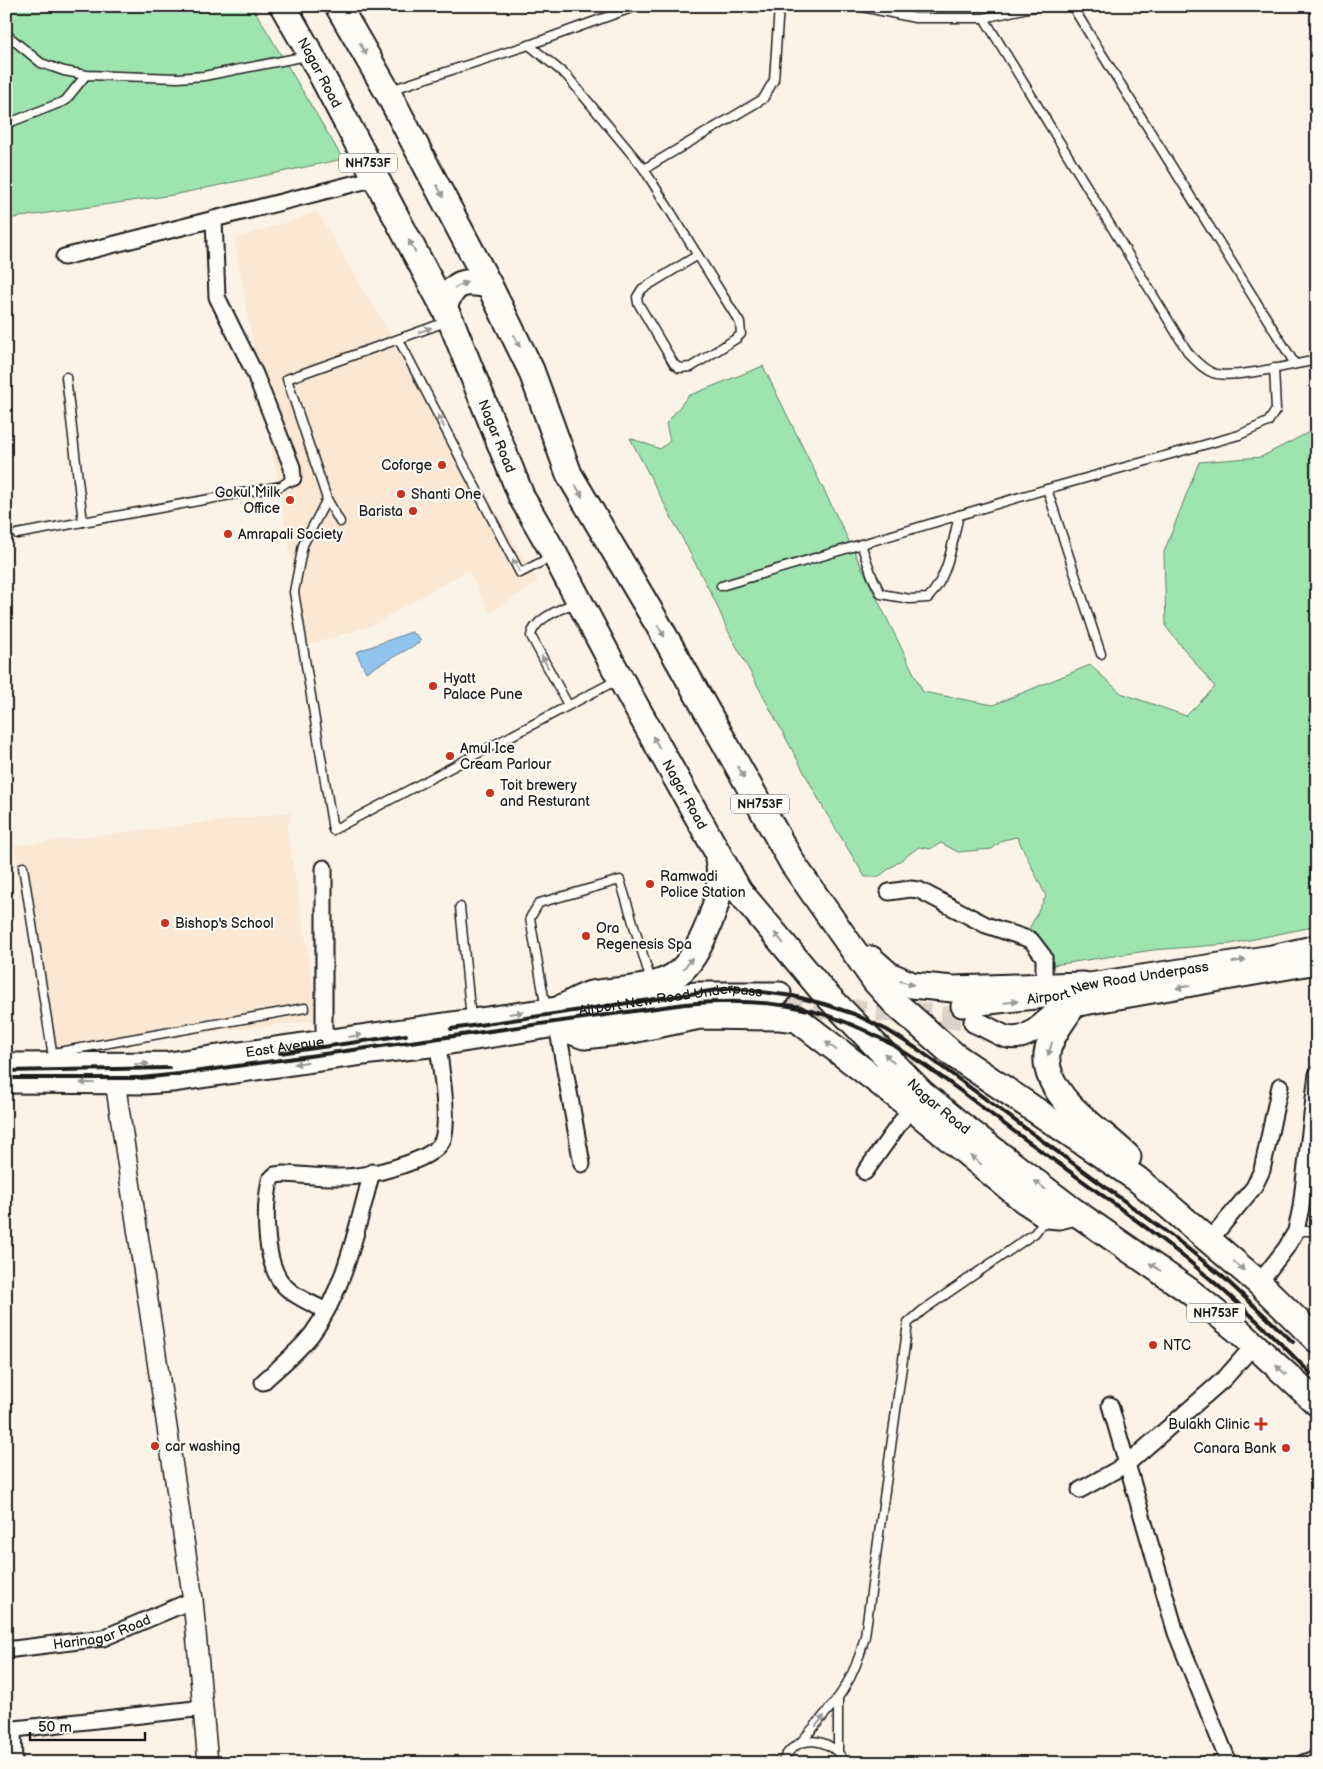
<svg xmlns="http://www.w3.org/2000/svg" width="1323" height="1769" font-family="'Balsamiq Sans',sans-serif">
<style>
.built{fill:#fae8d4}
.green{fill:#9ee4b0;stroke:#5d8066}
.water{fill:#90c3ed;stroke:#628099}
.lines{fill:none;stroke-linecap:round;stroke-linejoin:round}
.secondary-tunnel{stroke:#dad3c9;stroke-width:21;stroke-dasharray:21 11;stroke-linecap:butt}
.service-casing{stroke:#1c1c1c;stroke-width:11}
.minor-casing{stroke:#1c1c1c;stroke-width:19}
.tertiary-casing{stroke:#1c1c1c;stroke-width:22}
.secondary-casing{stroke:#1c1c1c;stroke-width:25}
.trunk-casing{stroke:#1c1c1c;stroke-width:29}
.service{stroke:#fdfcf7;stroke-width:8}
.minor{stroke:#fdfcf7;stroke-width:15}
.tertiary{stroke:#fdfcf7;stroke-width:19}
.secondary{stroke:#fdfcf7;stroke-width:21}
.trunk{stroke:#fdfcf7;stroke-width:25}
.rail{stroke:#1c1c1c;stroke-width:4}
.oneway{fill:#989794}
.poi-dot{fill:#c8321e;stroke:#fdfcf7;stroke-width:2}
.labels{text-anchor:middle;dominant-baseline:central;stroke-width:4;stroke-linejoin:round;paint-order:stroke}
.shield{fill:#fdfcf7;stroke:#605f5e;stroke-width:1}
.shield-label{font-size:12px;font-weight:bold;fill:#1c1c1c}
.street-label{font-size:14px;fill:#1c1c1c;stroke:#fdfcf7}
.poi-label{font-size:14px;fill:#1c1c1c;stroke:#fdfcf7;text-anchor:start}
</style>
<rect width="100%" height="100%" fill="#fcf3e7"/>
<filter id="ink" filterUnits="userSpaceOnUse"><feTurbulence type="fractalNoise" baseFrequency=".02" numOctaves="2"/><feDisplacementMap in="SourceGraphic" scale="10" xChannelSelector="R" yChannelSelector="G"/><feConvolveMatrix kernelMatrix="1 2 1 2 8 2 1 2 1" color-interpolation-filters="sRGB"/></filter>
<g filter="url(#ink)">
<g class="built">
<polygon points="317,212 538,582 490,613 468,570 371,626 307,645 234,239"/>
<polygon points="291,812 287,830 320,1020 48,1051 14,846"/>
</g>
<g class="green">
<polygon points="6,6 252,6 343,159 173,195 6,219"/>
<polygon points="763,366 923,692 993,705 1090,665 1121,693 1186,716 1215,687 1166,627 1164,552 1199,462 1261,457 1317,428 1317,926 1230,944 1153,950 1054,965 1027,933 1046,896 1017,837 1003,840 992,849 958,852 941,843 930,849 919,847 878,877 865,877 825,811 726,627 716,603 630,438 660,449 670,441 666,424 688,396"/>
</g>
<polygon class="water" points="411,632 418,636 421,642 366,672 356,652"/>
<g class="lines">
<polyline class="secondary-tunnel" points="781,1007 920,1013 975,1022"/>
<g class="service-casing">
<g id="service">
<polyline points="858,6 915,18 984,18 1037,6"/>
<polyline points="1072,6 1295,364"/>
<polyline points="1316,6 1317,6"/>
<path d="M984 18 1189 354C1197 362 1203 369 1213 373 1231 380 1295 364 1317 360"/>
<polyline points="6,34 41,63 64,71 86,75 178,78 204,76 307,56"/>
<polyline points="529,45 567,76 644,169"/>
<polyline points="390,90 529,45 637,6"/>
<polyline points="6,124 65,101 86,75"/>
<polyline points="698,255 642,289 637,297 638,303 674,364 679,368 691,367 737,338 741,334 740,323 644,169 763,99 774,80 779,6"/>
<polyline points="446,322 287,379 327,499 303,545 294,592 333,830 617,680"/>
<polyline points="399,340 520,573 553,556"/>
<polyline points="66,377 83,522"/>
<polyline points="1047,489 1101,654"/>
<polyline points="327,499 340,522"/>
<polyline points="17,534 281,486 293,478"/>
<path d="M861 544 872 576 881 594 910 599 928 598C949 576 952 543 959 515"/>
<polyline points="721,586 1047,489 1239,435 1268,422 1276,410 1274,368"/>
<path d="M568 705 531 636C534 618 562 609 576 602"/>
<polyline points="23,867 53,1057"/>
<polyline points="460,907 471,1019"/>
<polyline points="546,1009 530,918 539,903 620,880 651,981"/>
<polyline points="53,1053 305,1008"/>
<polyline points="1296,1231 1317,1231"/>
<polyline points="838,1699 838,1750"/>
<path d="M801 1742C834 1704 853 1686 865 1636L908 1323 923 1310 1035 1233 1045 1219"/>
<path d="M782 1763C794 1732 832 1736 845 1763"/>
</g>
</g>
<g class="minor-casing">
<g id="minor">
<polyline points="214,219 217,297 255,374 292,467 293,478"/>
<polyline points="64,257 376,178"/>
<polyline points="324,868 324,1041"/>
<polyline points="889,892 910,889 919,890 986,925 1031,940 1044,957 1044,985"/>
<polyline points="556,1020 582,1164"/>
<polyline points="865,1172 915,1102"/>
<polyline points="1210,1240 1254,1187 1262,1170 1280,1086"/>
<polyline points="1259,1283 1286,1248 1296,1231 1301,1207 1317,1074"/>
<path d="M326 1311C314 1304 299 1299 289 1290 263 1271 264 1209 270 1180L275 1175 284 1174C308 1175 334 1179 357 1176 378 1173 436 1160 443 1139 450 1115 439 1062 437 1035"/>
<path d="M263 1382C279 1367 299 1351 312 1334 346 1288 357 1226 372 1172"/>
<polyline points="1110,1405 1176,1633 1229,1763"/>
<polyline points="1080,1490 1127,1464 1225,1378 1254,1345"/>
<path id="s1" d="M6 1650 103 1638 193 1600"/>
<polyline points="13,1729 14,1763"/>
<polyline points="6,1730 204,1708"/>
<polyline points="1303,1763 1317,1758"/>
</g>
</g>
<g class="tertiary-casing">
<polyline id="tertiary" points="113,1068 193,1600 208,1763"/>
</g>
<g class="secondary-casing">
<g id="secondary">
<polyline points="622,1001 697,993 780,993"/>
<path id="s2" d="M962 1006 1063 995 1083 985 1272 956 1317 946"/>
<path d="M975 1022C985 1026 994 1032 1004 1036 1028 1045 1044 1019 1062 1008L1317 963"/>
<path id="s3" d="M6 1064 170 1063 579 1005"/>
<polyline points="6,1082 145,1083 172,1081 355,1055 438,1045 586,1021 678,1009"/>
</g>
</g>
<g class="trunk-casing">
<g id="trunk">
<path id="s4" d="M283 6 311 55 451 321 522 498 555 555 614 667 739 891 821 989 922 1093 957 1122 1075 1212 1188 1290 1240 1332 1317 1403"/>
<polyline points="338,6 387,91 489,285 531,370 569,474 660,628 793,864 875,981 895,1003 954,1055 1137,1179 1259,1283 1317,1340"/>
<path d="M444 306C455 281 463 280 489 285"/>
<polyline points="871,959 889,975 912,985 953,989 1083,985"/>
<path d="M563 1007C572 1003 581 997 591 994 601 992 614 991 625 990 675 984 689 972 708 926 717 904 723 883 718 859"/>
<path d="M1072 1007C1063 1020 1049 1038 1047 1054 1043 1098 1102 1130 1128 1157"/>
<polyline points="557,1026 584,1036 627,1031 700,1016 780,1017 797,1019 911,1107 1024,1200 1047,1215 1059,1216 1075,1212"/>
</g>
</g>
<use href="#service" class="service"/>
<use href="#minor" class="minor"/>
<use href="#tertiary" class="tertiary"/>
<use href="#secondary" class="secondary"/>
<use href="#trunk" class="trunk"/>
<g class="rail">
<path id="s5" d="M451 1029 731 988 793 996 824 1004 854 1014 887 1030 919 1050 1176 1239 1223 1277 1293 1342"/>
<polyline points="280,1053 406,1035"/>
<polyline points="6,1071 169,1068"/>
<path d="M6 1078H141L179 1074 685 1004C742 999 795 1001 848 1023 910 1048 962 1093 1015 1132 1067 1170 1120 1207 1170 1246 1220 1285 1266 1328 1310 1373"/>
</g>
</g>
<defs><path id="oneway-solid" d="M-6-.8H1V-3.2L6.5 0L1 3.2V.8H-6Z" transform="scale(1.25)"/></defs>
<g class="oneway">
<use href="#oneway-solid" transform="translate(363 49) rotate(60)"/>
<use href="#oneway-solid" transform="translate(440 191) rotate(62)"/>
<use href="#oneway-solid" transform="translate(412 246) rotate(-118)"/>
<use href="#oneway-solid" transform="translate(461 285) rotate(-25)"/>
<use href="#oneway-solid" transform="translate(425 330) rotate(-19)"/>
<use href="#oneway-solid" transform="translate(517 341) rotate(64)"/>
<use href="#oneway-solid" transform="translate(441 421) rotate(-117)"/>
<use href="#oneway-solid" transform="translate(579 491) rotate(59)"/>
<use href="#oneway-solid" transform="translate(516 565) rotate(-118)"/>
<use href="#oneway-solid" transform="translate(661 631) rotate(60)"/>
<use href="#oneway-solid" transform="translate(545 662) rotate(-118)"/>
<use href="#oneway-solid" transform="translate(656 742) rotate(-119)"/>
<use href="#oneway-solid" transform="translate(741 772) rotate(61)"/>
<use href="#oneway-solid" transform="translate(779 938) rotate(-130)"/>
<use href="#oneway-solid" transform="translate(1239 961) rotate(-9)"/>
<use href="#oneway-solid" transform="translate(688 963) rotate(-51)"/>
<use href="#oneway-solid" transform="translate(907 983) rotate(16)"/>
<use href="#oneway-solid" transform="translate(1183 987) rotate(170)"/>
<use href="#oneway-solid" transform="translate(1011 1002) rotate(-5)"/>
<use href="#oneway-solid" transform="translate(516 1013) rotate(-8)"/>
<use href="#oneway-solid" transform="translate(355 1036) rotate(-9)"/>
<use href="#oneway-solid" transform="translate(831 1046) rotate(-143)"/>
<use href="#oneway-solid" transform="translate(1050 1049) rotate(107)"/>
<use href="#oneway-solid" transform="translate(889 1058) rotate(-135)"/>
<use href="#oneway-solid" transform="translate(301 1063) rotate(171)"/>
<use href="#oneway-solid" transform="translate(142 1064) rotate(-1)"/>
<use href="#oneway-solid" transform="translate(87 1083) rotate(-180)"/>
<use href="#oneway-solid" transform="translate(976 1160) rotate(-141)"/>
<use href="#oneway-solid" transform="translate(1040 1185) rotate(-142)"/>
<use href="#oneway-solid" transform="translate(1239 1266) rotate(41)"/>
<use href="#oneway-solid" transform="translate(1155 1267) rotate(-145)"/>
<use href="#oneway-solid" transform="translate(1281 1370) rotate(-138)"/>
<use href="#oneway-solid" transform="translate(820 1721) rotate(-50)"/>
</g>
</g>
<g class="poi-dot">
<circle cx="442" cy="465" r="5"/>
<circle cx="401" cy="494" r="5"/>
<circle cx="290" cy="500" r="5"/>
<circle cx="413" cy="511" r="5"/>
<circle cx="228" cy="534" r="5"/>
<circle cx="433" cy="686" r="5"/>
<circle cx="450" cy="756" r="5"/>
<circle cx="490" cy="793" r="5"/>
<circle cx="650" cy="884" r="5"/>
<circle cx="165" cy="923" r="5"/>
<circle cx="586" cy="936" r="5"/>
<circle cx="1153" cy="1345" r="5"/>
<path d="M1258.5 1416.5h5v5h5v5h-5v5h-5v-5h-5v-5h5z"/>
<circle cx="155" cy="1446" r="5"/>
<circle cx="1286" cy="1448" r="5"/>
</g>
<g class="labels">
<g class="shield">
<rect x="339" y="153.5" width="58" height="19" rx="4"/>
<rect x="731" y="794.5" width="58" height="19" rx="4"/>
<rect x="1187" y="1303.5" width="58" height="19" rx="4"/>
</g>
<g class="shield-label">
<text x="368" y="163">NH753F</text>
<text x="760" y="804">NH753F</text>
<text x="1216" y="1313">NH753F</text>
</g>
<g class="street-label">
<text stroke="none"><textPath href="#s4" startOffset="76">Nagar Road</textPath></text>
<text stroke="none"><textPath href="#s4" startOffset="481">Nagar Road</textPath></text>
<text stroke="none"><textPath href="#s4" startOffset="886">Nagar Road</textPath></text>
<text stroke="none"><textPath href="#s2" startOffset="158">Airport New Road Underpass</textPath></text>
<text stroke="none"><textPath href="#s5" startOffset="222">Airport New Road Underpass</textPath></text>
<text stroke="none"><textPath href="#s3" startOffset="280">East Avenue</textPath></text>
<text stroke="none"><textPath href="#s4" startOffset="1291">Nagar Road</textPath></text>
<text stroke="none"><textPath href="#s1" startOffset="98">Harinagar Road</textPath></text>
</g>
<g class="poi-label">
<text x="432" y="465" text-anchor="end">Coforge</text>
<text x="280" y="492" text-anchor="end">Gokul Milk<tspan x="280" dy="16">Office</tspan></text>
<text x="411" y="494">Shanti One</text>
<text x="403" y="511" text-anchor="end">Barista</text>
<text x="238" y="534">Amrapali Society</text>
<text x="443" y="678">Hyatt<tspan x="443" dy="16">Palace Pune</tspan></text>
<text x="460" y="748">Amul Ice<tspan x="460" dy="16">Cream Parlour</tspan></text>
<text x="500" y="785">Toit brewery<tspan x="500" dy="16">and Resturant</tspan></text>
<text x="660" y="876">Ramwadi<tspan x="660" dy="16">Police Station</tspan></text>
<text x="175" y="923">Bishop's School</text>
<text x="596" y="928">Ora<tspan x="596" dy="16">Regenesis Spa</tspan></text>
<text x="1163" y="1345">NTC</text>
<text x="1250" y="1424" text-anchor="end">Bulakh Clinic</text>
<text x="165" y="1446">car washing</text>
<text x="1276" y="1448" text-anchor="end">Canara Bank</text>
</g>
</g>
<rect width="1323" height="1769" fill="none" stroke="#fdfcf7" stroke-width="25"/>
<rect x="12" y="12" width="1298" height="1744" fill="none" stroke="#1c1c1c" stroke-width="2" filter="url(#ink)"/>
<path d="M30 1732v8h115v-8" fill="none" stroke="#1c1c1c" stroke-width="2.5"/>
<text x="38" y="1732" font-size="15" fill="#1c1c1c" stroke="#fdfcf7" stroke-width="4" paint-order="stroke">50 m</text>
</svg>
